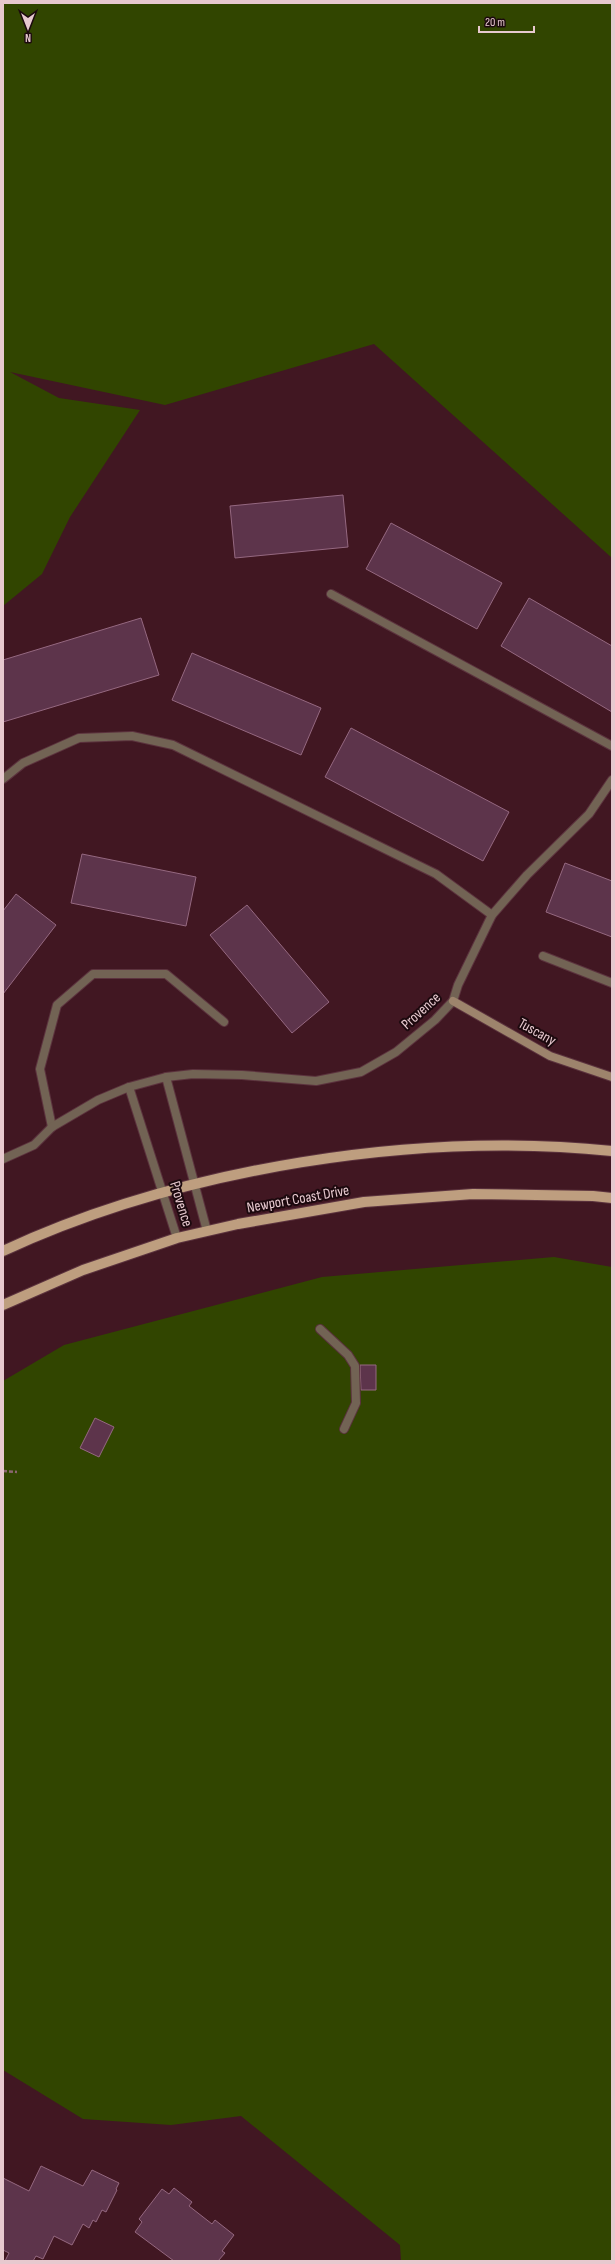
<svg xmlns="http://www.w3.org/2000/svg" width="615" height="2264" font-family="'Sofia Sans Condensed',sans-serif">
<style>
.green{fill:#314500}
.building{fill:#5d344b;stroke:#956880}
.lines{fill:none;stroke-linecap:round;stroke-linejoin:round}
.lane-casing{stroke:#5c333e;stroke-width:10}
.street-casing{stroke:#5c333e;stroke-width:10}
.secondary-casing{stroke:#5c333e;stroke-width:10}
.primary-casing{stroke:#5c333e;stroke-width:12}
.path{stroke:#8b666f;stroke-width:2.5;stroke-dasharray:4 2;stroke-linecap:butt}
.lane{stroke:#726354;stroke-width:8}
.street{stroke:#726354;stroke-width:8}
.secondary{stroke:#9d846c;stroke-width:8}
.primary{stroke:#be9e7f;stroke-width:10}
.labels{text-anchor:middle;dominant-baseline:central;stroke-width:4;stroke-linejoin:round;paint-order:stroke}
.street-label{font-size:15px;fill:#e7c9cf;stroke:#1c090e}
</style>
<rect width="100%" height="100%" fill="#411722"/>
<g class="green">
<polygon points="3,3 612,3 612,558 374,344 165,405 10,372 59,398 140,410 70,517 42,574 3,606"/>
<polygon points="554,1257 612,1267 612,2261 401,2261 400,2245 241,2116 171,2125 83,2119 3,2070 3,1381 64,1345 322,1277"/>
</g>
<g class="building">
<polygon points="343,495 348,547 235,558 230,506"/>
<polygon points="391,523 502,583 477,629 366,569"/>
<polygon points="529,598 612,646 612,712 501,646"/>
<polygon points="141,618 159,675 3,722 3,660"/>
<polygon points="192,653 321,708 301,755 172,700"/>
<polygon points="351,728 509,812 483,861 325,777"/>
<polygon points="82,854 196,877 186,926 71,903"/>
<polygon points="565,863 612,881 612,937 546,912"/>
<polygon points="16,894 56,925 3,994 3,911"/>
<polygon points="247,905 329,1002 292,1033 210,935"/>
<polygon points="360,1365 376,1365 376,1390 361,1390"/>
<polygon points="95,1418 114,1427 99,1457 80,1448"/>
<polygon points="41,2166 83,2186 92,2170 119,2183 116,2189 117,2190 106,2212 102,2210 96,2222 93,2220 89,2228 83,2224 72,2245 54,2236 43,2259 36,2256 33,2261 5,2261 9,2253 3,2250 3,2178 29,2191"/>
<polygon points="174,2188 192,2202 189,2206 212,2224 215,2220 234,2235 222,2251 225,2253 218,2261 174,2261 135,2232 142,2222 139,2219 162,2189 169,2194"/>
</g>
<g class="lines">
<g class="lane-casing">
<g id="lane">
<polyline points="331,594 612,746"/>
<polyline points="3,779 23,763 79,738 132,736 173,745 436,874 492,915"/>
<polyline points="543,956 612,983"/>
<polyline points="52,1127 40,1069 57,1005 93,974 166,974 224,1022"/>
<polyline points="320,1329 348,1355 355,1366 356,1403 344,1429"/>
</g>
</g>
<g class="street-casing">
<g id="street">
<polyline points="166,1077 207,1231"/>
<polyline points="129,1087 177,1238"/>
<polyline points="3,1159 34,1145 52,1127 98,1100 129,1087 166,1077 193,1074 242,1075 316,1081 361,1072 396,1052 435,1020 453,1001 458,985 492,915 527,875 589,814 612,780"/>
</g>
</g>
<g class="secondary-casing">
<polyline id="secondary" points="453,1001 550,1056 612,1077"/>
</g>
<g class="primary-casing">
<g id="primary">
<path d="M3 1251C182 1168 415 1131 612 1151"/>
<polyline points="3,1305 83,1270 177,1238 238,1224 364,1202 473,1194 593,1196 612,1198"/>
</g>
</g>
<polyline class="path" points="3,1471 17,1472"/>
<use href="#lane" class="lane"/>
<use href="#street" class="street"/>
<use href="#secondary" class="secondary"/>
<use href="#primary" class="primary"/>
</g>
<g class="labels">
<g class="street-label">
<text transform="translate(421 1011) rotate(-42)">Provence</text>
<text transform="translate(537 1032) rotate(29)">Tuscany</text>
<text transform="translate(298 1199) rotate(-10)">Newport Coast Drive</text>
<text transform="translate(181 1204) rotate(73)">Provence</text>
</g>
</g>
<rect width="615" height="2264" fill="none" stroke="#e7c9cf" stroke-width="8"/>
<g transform="translate(28 28) rotate(180)" stroke="#1c090e" stroke-width="3" paint-order="stroke">
<path d="M0-3L7 15L0 10L-7 15Z" fill="#e7c9cf"/>
<text y="-6" font-size="11" font-weight="bold" text-anchor="middle" fill="#e7c9cf">N</text>
</g>
<path d="M479 26v6h55v-6" fill="none" stroke="#e7c9cf" stroke-width="2"/>
<text x="485" y="26" font-size="12" fill="#e7c9cf" stroke="#1c090e" stroke-width="3" paint-order="stroke">20 m</text>
</svg>
